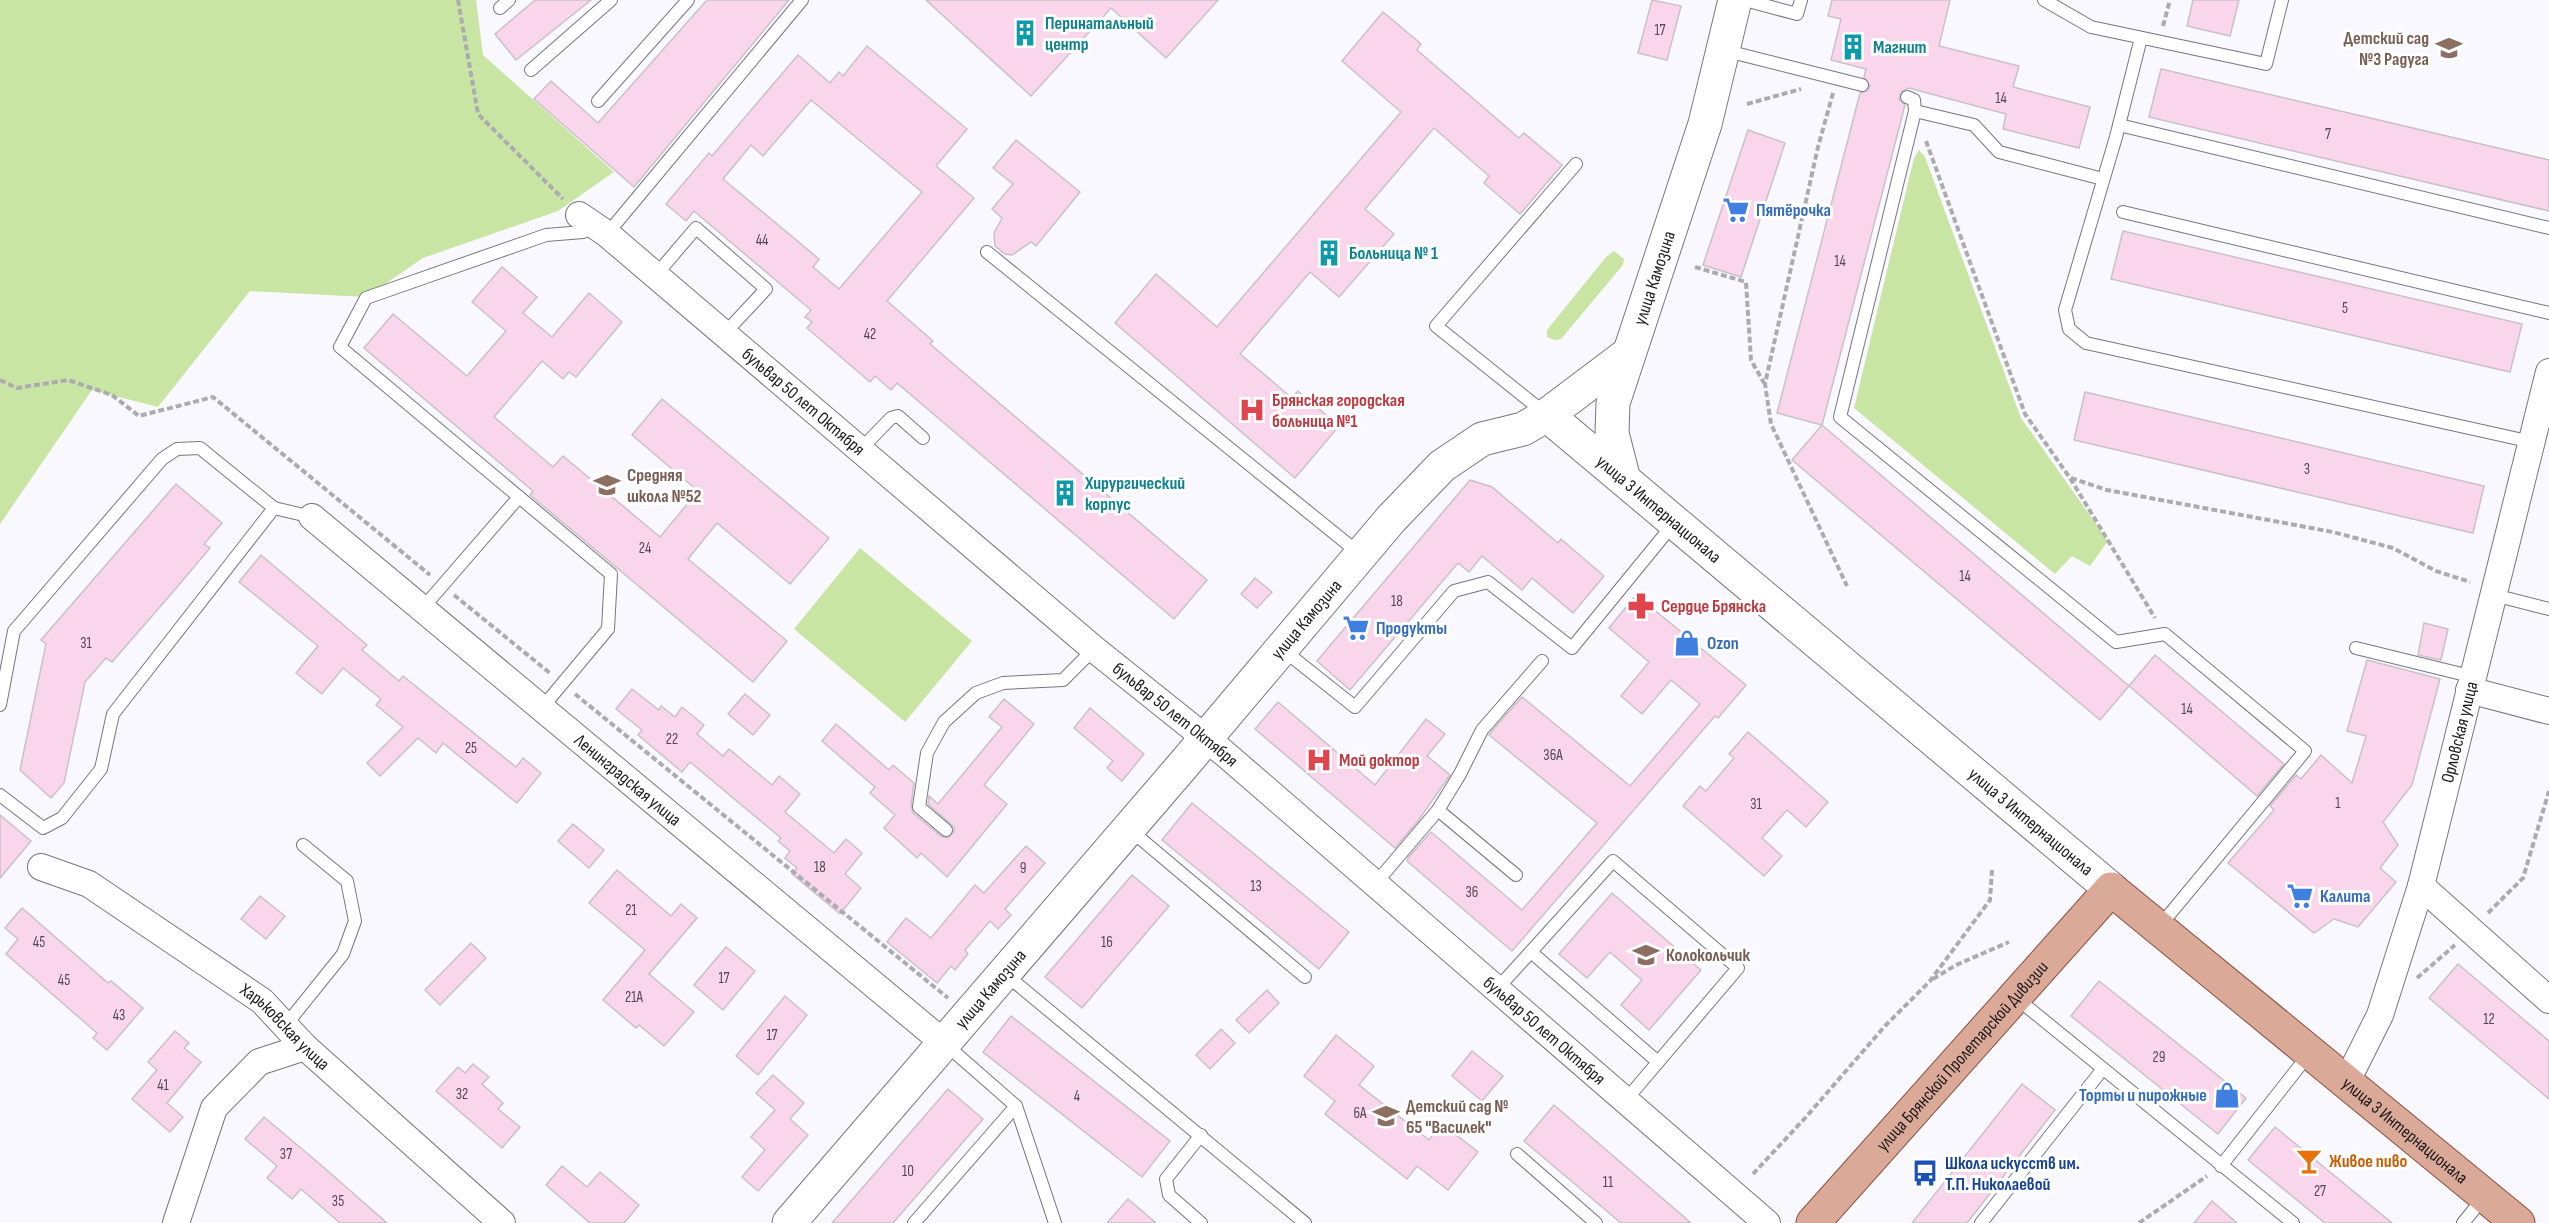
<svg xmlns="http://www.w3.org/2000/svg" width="2549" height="1223" font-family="'Sofia Sans Condensed',sans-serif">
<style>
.green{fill:#c9e5a3}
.building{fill:#fad6ed;stroke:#c9c1c6;stroke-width:1.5;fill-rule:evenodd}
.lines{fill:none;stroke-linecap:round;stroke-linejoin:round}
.lane-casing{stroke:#77767d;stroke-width:14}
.street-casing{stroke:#77767d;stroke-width:28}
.secondary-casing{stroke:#77767d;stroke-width:35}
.primary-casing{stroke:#88523f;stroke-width:35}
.path{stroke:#ababb0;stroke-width:4;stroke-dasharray:6 3;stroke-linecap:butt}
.lane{stroke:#fff;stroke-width:12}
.street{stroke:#fff;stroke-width:26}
.secondary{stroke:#fff;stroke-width:33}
.primary{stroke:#dba997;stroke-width:33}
.labels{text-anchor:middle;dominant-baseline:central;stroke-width:6;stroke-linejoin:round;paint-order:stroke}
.number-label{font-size:15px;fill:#524850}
.culture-label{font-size:18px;font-weight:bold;fill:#0d838f;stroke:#fff;text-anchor:start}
.education-label{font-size:18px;font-weight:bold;fill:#785e54;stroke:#fff;text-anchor:start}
.shop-label{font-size:18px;font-weight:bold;fill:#366cbe;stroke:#fff;text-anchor:start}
.street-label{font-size:18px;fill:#1a191c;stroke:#fff}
.health-label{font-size:18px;font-weight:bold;fill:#be3a42;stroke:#fff;text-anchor:start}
.food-label{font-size:18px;font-weight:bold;fill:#c56008;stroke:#fff;text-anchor:start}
.transit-label{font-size:18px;font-weight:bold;fill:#164399;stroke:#fff;text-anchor:start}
</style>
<rect width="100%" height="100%" fill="#f8f8fe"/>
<g class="green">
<polygon points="0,0 476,0 483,55 614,172 558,211 423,258 366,297 250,291 158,407 92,390 0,524"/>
<polygon points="1919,150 1925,157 2021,418 2108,541 2090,566 2072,556 2055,574 1854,408 1914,158"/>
<polygon points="1614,251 1624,259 1623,265 1561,339 1555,340 1547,337 1547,330 1606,257"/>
<polygon points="860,548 972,641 905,722 794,629"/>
</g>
<g class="building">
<polygon points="535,0 591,0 516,60 495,34"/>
<polygon points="707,0 789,0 634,187 534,99 551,81 598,123"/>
<polygon points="926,0 1218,0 1166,58 1111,8 1031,96"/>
<polygon points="1652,0 1681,6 1667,60 1638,53"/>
<polygon points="1832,0 1950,0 1939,46 2019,66 2013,87 2090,107 2079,148 2003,129 2006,114 1909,88 1902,91 1899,99 1905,105 1822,425 1777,413 1860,93 1867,91 1870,86 1864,77 1866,69 1831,60 1841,19 1828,16"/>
<polygon points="2193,0 2239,0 2230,36 2187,26"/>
<polygon points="1383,12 1421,44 1417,50 1519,138 1524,133 1562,165 1520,214 1484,183 1489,176 1434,128 1365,209 1394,234 1339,297 1310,272 1240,354 1292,398 1298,391 1339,426 1295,478 1115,323 1156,274 1217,327 1401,112 1342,61"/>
<path d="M867 46 967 129 936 166 974 198 887 301 933 341 930 344 1207 580 1174 619 897 383 891 390 875 376 870 382 807 328 812 322 805 317 811 310 694 211 686 221 666 204 709 153 712 156 798 55 830 83 839 72 843 76ZM811 100 922 192 839 289 813 267 819 259 723 179 751 145 763 156Z"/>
<polygon points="2161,69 2549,160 2549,211 2149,117"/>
<polygon points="1748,130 1785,143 1741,277 1703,265"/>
<polygon points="1016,140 1080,192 1036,246 1031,242 1012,255 1005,254 995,246 994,233 1002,218 992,209 1013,184 993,168"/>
<polygon points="2123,231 2522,324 2510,372 2111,279"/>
<polygon points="502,267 537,297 523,313 552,337 589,293 622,322 576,377 569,372 563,379 542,361 494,417 553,467 563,456 660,537 698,491 632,435 662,399 829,538 790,584 717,523 688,559 787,641 753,682 530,495 533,491 364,348 393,314 467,376 506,331 472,302"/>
<polygon points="2085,392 2484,486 2473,533 2074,440"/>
<polygon points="1822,425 2129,686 2100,720 1792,460"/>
<polygon points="1470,480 1492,487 1558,543 1561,539 1604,576 1573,613 1532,578 1522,590 1482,556 1469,572 1458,563 1350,690 1317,661"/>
<polygon points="176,484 222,523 204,544 210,548 172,593 112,662 106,658 85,682 64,783 51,798 20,770 46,644 41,640"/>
<polygon points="261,555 367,645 362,650 399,681 403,676 516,767 523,758 541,773 517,803 443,743 436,753 418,738 380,776 367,763 403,727 376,705 381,699 343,668 322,694 296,673 318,646 239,582"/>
<polygon points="1255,578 1272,592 1257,608 1241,594"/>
<polygon points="1636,595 1746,685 1718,718 1715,716 1512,951 1407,861 1408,858 1431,832 1522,910 1597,823 1489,735 1498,724 1522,697 1630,786 1700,704 1671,680 1642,714 1621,696 1649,662 1609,628"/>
<polygon points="2424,623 2448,629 2441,660 2418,655"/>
<polygon points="2155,655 2284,764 2257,796 2129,686"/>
<polygon points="2367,660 2440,679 2412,785 2383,822 2398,845 2380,868 2396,882 2358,927 2334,919 2314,933 2228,863 2274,810 2270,806 2296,775 2301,779 2321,755 2352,783 2366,736 2347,731"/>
<polygon points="632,689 659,710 661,706 675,717 682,707 704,725 697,734 723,756 729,749 772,785 779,776 800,794 785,812 834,853 846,839 862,853 845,874 861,888 840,914 792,874 797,868 785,858 790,851 778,841 781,838 690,762 682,772 638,735 642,730 616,709"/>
<polygon points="745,694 770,715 753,735 728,714"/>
<polygon points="1004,699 1034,724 984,785 1007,804 947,877 921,853 917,858 884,828 895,815 870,793 875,787 822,741 836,724 889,770 893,765 914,783 911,806 913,813 941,836 948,838 954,832 954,827 928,804 929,796 938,804 1002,727 989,717"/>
<polygon points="1278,702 1375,785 1426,719 1445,734 1427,756 1450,775 1418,821 1395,848 1255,729"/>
<polygon points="1090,708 1144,754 1122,781 1107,768 1113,761 1074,728"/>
<polygon points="1748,732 1828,802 1806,827 1787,810 1762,838 1782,856 1764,876 1683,806 1700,786 1706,791 1734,758 1729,754"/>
<polygon points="1192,803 1349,932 1319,969 1162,840"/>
<polygon points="0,815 31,841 0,878"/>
<polygon points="573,824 604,850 589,868 558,841"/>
<polygon points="1026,846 1045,863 1005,909 1011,915 998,929 990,921 965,950 968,954 955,970 951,966 937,983 887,942 906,918 931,938 975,885 984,893"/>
<polygon points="617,870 671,916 681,904 697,918 649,974 694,1012 664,1046 639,1025 636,1028 603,1000 645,950 589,903"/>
<polygon points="1132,875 1169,906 1082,1008 1045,977"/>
<polygon points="1612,893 1701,970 1649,1030 1621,1005 1642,980 1610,952 1587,978 1559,954"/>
<polygon points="260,896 285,916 266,939 241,919"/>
<polygon points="22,908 108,983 111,981 143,1008 107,1050 93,1038 97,1033 6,954 18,939 5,928"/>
<polygon points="471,943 486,958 440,1005 425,990"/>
<polygon points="726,947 755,971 723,1010 694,985"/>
<polygon points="2458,964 2549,1041 2549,1099 2429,998"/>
<polygon points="2099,981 2246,1098 2218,1134 2071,1016"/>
<polygon points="1267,990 1279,1003 1249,1033 1236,1020"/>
<polygon points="785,996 807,1015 758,1075 736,1056"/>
<polygon points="1011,1016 1170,1141 1142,1177 983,1052"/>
<polygon points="1221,1029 1235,1043 1210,1069 1196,1055"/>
<polygon points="175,1031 189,1043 184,1048 201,1062 167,1103 183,1117 170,1132 132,1099 157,1070 148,1062"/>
<polygon points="1336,1035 1374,1066 1359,1085 1429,1140 1442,1124 1478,1152 1448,1190 1417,1166 1407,1179 1325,1114 1335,1101 1304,1076"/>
<polygon points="1472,1051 1503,1076 1482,1101 1452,1076"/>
<polygon points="473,1064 489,1077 482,1084 503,1103 498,1109 520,1127 502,1148 436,1091 458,1067 465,1073"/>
<polygon points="773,1075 804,1103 790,1119 808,1135 758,1191 742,1177 765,1150 751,1137 775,1110 756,1093"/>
<polygon points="2022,1084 2055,1110 1967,1223 1912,1223"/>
<polygon points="948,1089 983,1119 893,1223 832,1223"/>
<polygon points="1554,1105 1691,1223 1621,1223 1524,1141"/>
<polygon points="264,1117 321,1165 387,1223 340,1223 301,1189 292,1199 267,1178 277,1166 245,1139"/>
<polygon points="2275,1127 2392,1223 2325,1223 2248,1160"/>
<polygon points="562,1166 587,1187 600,1172 639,1205 624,1223 590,1223 546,1185"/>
<polygon points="1128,1199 1156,1223 1107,1223"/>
<polygon points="2212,1201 2237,1223 2194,1223"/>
</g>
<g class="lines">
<g class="lane-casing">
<g id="lane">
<polyline points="1745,0 1797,14 1801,0"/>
<polyline points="2044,0 2091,27 2266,64 2282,0"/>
<polyline points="500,8 509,0"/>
<polyline points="2141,38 2116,137 2065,310 2069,329 2086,343 2532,442"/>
<polyline points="1723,50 1862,85"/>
<polyline points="531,70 611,0"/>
<polyline points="1907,97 1914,100 1915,111"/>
<polyline points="598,101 688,0"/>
<polyline points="2119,125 2549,228"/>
<polyline points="2103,179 1999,152 1974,125 1915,111 1840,417 2116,642 2165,634 2305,751 2159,927"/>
<polyline points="2123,212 2549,313"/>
<polyline points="607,234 802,0"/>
<polyline points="987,252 1360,554"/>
<polyline points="655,276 696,228 766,289 724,334"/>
<polyline points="1546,414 1436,326 1576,164"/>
<polyline points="860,450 891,418 898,416 923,438"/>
<polyline points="274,508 312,517"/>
<polyline points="2494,595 2549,609"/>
<polyline points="422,609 519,497"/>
<polyline points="2356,648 2474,677"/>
<polyline points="1282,649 1355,707 1454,591 1488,582 1572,648 1675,522"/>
<polyline points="0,705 14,631 162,459 177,449 200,448 274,508 113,714 101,769 62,818 43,828 0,795"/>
<polyline points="541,709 608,629 611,574 340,347 366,298 546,235 583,232 595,227"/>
<polyline points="1438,810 1516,875"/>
<polyline points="1129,829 1305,977"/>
<polyline points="946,830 919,807 927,753 944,722 976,693 1003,683 1063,680 1094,649"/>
<polyline points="1375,884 1438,810 1460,774 1482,730 1542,661"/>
<polyline points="1531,952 1658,1062"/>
<polyline points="1005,974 1305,1223"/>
<polyline points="1497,989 1613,861 1738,968 1625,1101"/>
<polyline points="2015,997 2293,1223"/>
<polyline points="285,1026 343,954 355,921 347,881 303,845"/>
<polyline points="1016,1106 1055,1223"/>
<polyline points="1517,1154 1596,1223"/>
<polyline points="2221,1166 2309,1054"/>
<polyline points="914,1223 1016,1106 944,1043"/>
<polyline points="1201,1223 1169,1195 1166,1179 1201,1135"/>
<polyline points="1981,1223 2102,1070"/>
<polyline points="2463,1223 2484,1197"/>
</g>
</g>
<g class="street-casing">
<g id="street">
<path id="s1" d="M579 215 607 234 1094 649 1224 753 1767 1223"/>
<path id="s2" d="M312 517 944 1043"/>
<polyline points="2469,690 2549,711"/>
<path id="s3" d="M41 867 89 884 262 1001 305 1047 502 1223"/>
<polyline points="2421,886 2549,1000"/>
<path id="s4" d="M2346 1083 2380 1015 2421 886 2549 372"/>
<polyline points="176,1223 214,1108 259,1062 305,1047"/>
</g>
</g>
<g class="secondary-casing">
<g id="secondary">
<path id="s5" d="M1547 415 2111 889"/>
<path id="s6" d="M1623 476 1612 433 1613 403 1705 124 1735 0"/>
<path id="s7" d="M789 1223 1185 763 1391 519 1442 466 1482 439 1523 429 1547 415 1628 354"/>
</g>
</g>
<g class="primary-casing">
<g id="primary">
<path id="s8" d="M1813 1223 2111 889 2518 1223"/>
</g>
</g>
<g class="path">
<polyline points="458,0 478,114 563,199"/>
<polyline points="2163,26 2170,0"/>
<polyline points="1833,93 1818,147 1765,384 1771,424 1847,586"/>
<polyline points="1747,104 1801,89"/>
<polyline points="1926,141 2025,414 2070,478 2155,618"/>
<polyline points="1695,267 1746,282 1751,360 1764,383"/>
<polyline points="0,380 17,388 68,380 112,395 139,416 213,397 430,575"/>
<polyline points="2071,478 2107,490 2333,532 2393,548 2436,571 2470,582"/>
<polyline points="454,595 551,674"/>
<polyline points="575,694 948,998"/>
<polyline points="2488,913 2523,878 2549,791"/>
<polyline points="2417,978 2455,945"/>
<polyline points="1933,979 1956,965 2009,942"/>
<polyline points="1753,1174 1806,1117 1885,1026 1930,981 1990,900 1992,870"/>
<polyline points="2139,1223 2207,1176"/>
</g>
<use href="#lane" class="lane"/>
<use href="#street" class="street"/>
<use href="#secondary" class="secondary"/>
<use href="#primary" class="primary"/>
</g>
<defs>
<g id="building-bare" transform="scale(2.07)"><path d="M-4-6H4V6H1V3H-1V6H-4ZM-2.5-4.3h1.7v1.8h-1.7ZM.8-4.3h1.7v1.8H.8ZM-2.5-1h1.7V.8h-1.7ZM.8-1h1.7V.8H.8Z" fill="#0f9aa8" stroke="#fff" stroke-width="2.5" paint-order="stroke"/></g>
<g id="school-bare" transform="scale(2.07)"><path d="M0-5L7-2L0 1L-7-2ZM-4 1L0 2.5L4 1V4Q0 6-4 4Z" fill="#8d6e63" stroke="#fff" stroke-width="2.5" paint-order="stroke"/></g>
<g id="supermarket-bare" transform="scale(2.07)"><path d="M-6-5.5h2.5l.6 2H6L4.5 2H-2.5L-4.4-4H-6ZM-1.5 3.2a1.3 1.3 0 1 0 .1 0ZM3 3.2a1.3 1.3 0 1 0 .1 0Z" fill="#3f7fe0" stroke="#fff" stroke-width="2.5" paint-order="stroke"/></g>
<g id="hospital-bare" transform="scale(2.07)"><path d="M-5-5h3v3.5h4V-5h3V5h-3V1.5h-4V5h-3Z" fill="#e0444e" stroke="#fff" stroke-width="2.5" paint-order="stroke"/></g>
<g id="pharmacy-bare" transform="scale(2.07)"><path d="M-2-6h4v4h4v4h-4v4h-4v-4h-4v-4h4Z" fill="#e0444e" stroke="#fff" stroke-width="2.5" paint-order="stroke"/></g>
<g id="shop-bare" transform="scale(2.07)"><path d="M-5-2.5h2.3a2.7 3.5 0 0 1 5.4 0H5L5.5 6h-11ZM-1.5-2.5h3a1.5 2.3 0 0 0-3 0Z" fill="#3f7fe0" stroke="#fff" stroke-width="2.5" paint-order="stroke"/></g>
<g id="bar-bare" transform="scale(2.07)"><path d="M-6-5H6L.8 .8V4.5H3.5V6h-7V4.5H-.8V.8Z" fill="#e8710a" stroke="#fff" stroke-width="2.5" paint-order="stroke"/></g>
<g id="bus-bare" transform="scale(2.07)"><path d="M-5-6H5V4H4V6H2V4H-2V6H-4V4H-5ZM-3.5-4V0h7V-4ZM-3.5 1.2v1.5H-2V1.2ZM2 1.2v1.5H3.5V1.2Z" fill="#1a4fb4" stroke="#fff" stroke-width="2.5" paint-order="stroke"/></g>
</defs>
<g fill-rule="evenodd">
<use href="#building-bare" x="1025" y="33"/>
<use href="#building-bare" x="1853" y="47"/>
<use href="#school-bare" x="2449" y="48"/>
<use href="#supermarket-bare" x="1736" y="210"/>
<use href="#building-bare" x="1329" y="253"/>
<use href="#hospital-bare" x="1252" y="410"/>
<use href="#school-bare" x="607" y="485"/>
<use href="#building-bare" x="1065" y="493"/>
<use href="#pharmacy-bare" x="1641" y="606"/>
<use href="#supermarket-bare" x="1356" y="628"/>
<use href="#shop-bare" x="1687" y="643"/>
<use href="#hospital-bare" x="1319" y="760"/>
<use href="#supermarket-bare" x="2300" y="896"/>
<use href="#school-bare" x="1646" y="955"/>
<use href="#shop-bare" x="2227" y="1095"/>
<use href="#school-bare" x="1386" y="1116"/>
<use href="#bar-bare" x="2309" y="1161"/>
<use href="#bus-bare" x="1925" y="1173"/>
</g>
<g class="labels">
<g class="number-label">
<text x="1660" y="30">17</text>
<text x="2001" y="98">14</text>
<text x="2328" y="134">7</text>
<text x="762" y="240">44</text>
<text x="1840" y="261">14</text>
<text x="2345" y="308">5</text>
<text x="870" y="334">42</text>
<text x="2307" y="469">3</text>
<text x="645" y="548">24</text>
<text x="1965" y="576">14</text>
<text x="1397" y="601">18</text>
<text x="86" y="643">31</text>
<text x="2187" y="709">14</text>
<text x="672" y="739">22</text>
<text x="471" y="748">25</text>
<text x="1553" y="755">36А</text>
<text x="2338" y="803">1</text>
<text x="1756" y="804">31</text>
<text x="820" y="867">18</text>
<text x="1023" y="868">9</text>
<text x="1256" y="886">13</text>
<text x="1472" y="892">36</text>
<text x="631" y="910">21</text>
<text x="39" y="942">45</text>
<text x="1107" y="942">16</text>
<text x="724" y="978">17</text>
<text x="64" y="980">45</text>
<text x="634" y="997">21А</text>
<text x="119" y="1015">43</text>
<text x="2489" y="1019">12</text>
<text x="772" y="1035">17</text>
<text x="2159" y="1057">29</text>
<text x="163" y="1085">41</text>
<text x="462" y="1094">32</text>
<text x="1077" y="1096">4</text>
<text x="1360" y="1113">6А</text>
<text x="286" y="1154">37</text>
<text x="908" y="1171">10</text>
<text x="1608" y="1182">11</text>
<text x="2320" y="1191">27</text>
<text x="338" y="1201">35</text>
</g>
<g class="culture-label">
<text x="1045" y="23">Перинатальный<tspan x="1045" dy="21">центр</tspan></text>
<text x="1873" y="47">Магнит</text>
<text x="1349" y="253">Больница № 1</text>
<text x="1085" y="483">Хирургический<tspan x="1085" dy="21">корпус</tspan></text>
</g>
<g class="education-label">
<text x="2429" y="38" text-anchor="end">Детский сад<tspan x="2429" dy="21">№3 Радуга</tspan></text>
<text x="627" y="475">Средняя<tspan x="627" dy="21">школа №52</tspan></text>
<text x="1666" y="955">Колокольчик</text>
<text x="1406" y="1106">Детский сад №<tspan x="1406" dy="21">65 "Василек"</tspan></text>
</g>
<g class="shop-label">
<text x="1756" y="210">Пятёрочка</text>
<text x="1376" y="628">Продукты</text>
<text x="1707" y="643">Ozon</text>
<text x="2320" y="896">Калита</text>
<text x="2207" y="1095" text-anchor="end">Торты и пирожные</text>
</g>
<g class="street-label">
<text stroke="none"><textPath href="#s6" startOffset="206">улица Камозина</textPath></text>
<text stroke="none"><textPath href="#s1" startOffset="292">бульвар 50 лет Октября</textPath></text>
<text stroke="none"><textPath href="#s5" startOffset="146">улица 3 Интернационала</textPath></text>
<text stroke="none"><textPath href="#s7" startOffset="795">улица Камозина</textPath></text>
<text stroke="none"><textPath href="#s1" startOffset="778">бульвар 50 лет Октября</textPath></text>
<text stroke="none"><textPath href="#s4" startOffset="370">Орловская улица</textPath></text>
<text stroke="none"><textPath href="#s2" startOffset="411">Ленинградская улица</textPath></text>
<text stroke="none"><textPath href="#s5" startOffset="632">улица 3 Интернационала</textPath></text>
<text stroke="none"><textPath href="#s7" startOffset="309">улица Камозина</textPath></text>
<text stroke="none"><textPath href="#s3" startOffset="294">Харьковская улица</textPath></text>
<text stroke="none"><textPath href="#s1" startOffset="1264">бульвар 50 лет Октября</textPath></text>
<text stroke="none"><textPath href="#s8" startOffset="224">улица Брянской Пролетарской Дивизии</textPath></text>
<text stroke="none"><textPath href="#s8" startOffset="828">улица 3 Интернационала</textPath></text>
</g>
<g class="health-label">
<text x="1272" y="400">Брянская городская<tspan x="1272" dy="21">больница №1</tspan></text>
<text x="1661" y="606">Сердце Брянска</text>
<text x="1339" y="760">Мой доктор</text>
</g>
<g class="food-label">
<text x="2329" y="1161">Живое пиво</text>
</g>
<g class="transit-label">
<text x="1945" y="1163">Школа искусств им.<tspan x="1945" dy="21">Т.П. Николаевой</tspan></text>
</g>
</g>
</svg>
